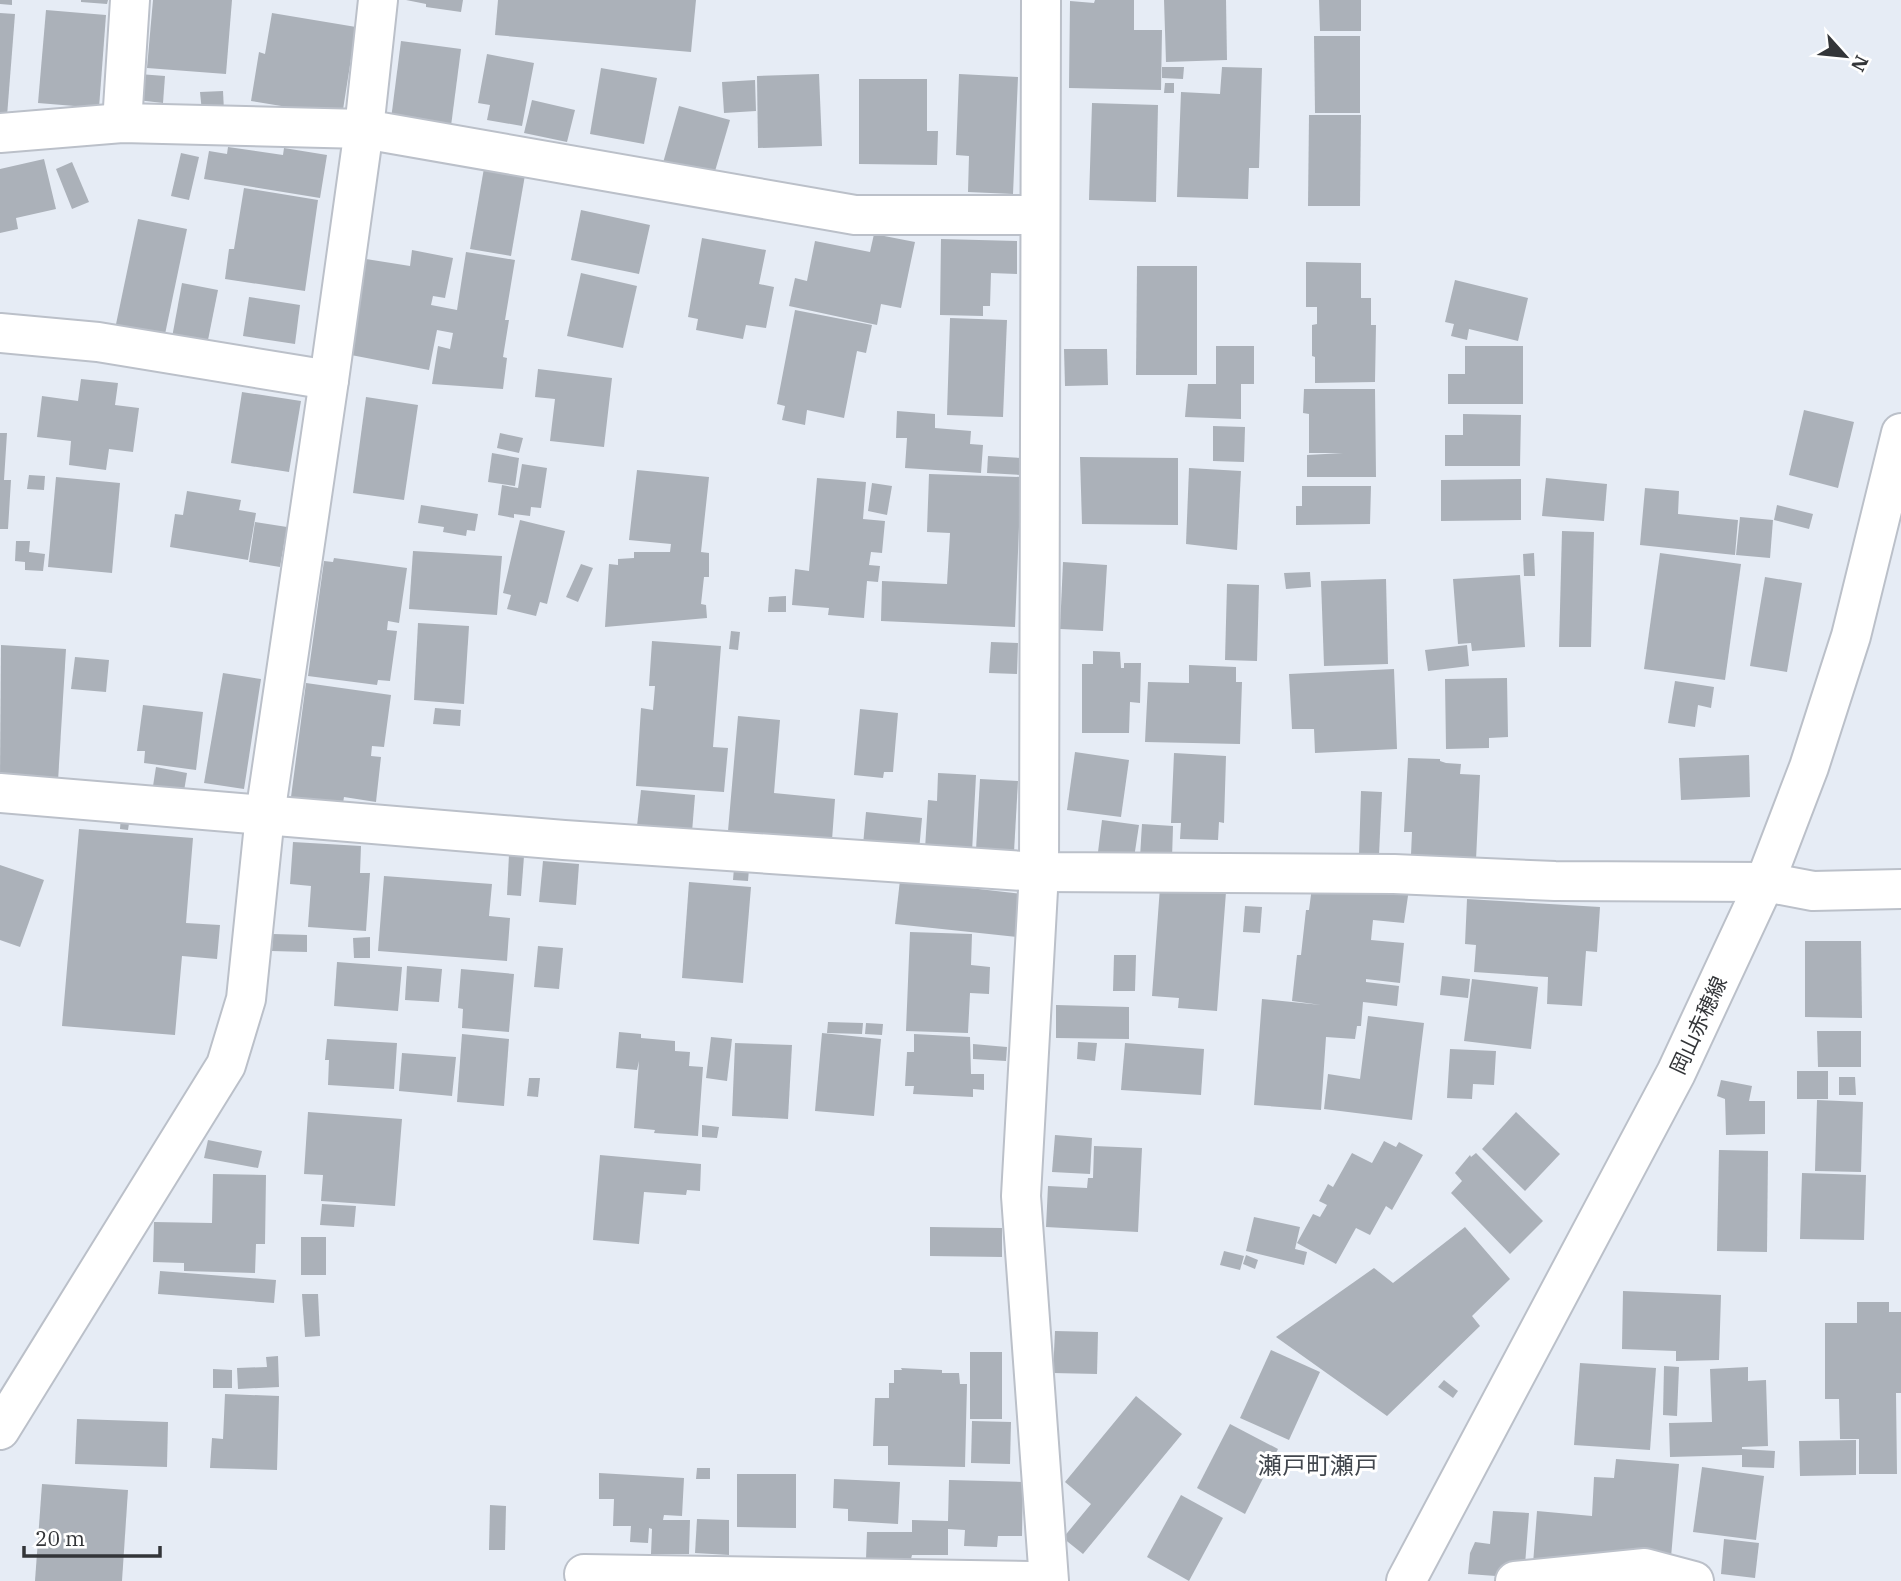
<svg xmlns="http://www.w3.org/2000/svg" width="1901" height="1581" font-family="'IBM Plex Serif','Noto Sans JP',serif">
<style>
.building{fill:#abb1b9}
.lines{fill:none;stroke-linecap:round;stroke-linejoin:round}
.minor-casing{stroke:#bbc0c9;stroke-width:42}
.primary-casing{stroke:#bbc0c9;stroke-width:42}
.minor{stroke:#fff;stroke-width:38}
.primary{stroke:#fff;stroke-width:38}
.labels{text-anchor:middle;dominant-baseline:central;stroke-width:6;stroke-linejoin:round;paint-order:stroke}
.street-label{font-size:21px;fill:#333538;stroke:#fff}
.quarter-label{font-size:24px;fill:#42474e;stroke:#fff}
</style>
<rect width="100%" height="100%" fill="#e6ecf5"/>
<g class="building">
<polygon points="0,0 12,0 12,5 0,4"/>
<polygon points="81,0 108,0 107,4 81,2"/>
<polygon points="153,0 232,0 226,74 147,68"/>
<polygon points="406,0 463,0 461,12 426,7 426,4"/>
<polygon points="498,0 696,0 691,52 495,35"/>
<polygon points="1095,0 1134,0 1134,30 1162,30 1161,90 1069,88 1070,1 1094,3"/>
<polygon points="1164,0 1226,0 1227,60 1166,62"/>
<polygon points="1319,0 1361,0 1361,31 1320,31"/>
<polygon points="46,10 106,15 99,108 38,103"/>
<polygon points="0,13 15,14 7,116 0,115"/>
<polygon points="272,13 356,27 342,116 251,101 259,52 265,54"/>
<polygon points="1314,36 1360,36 1360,113 1315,113"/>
<polygon points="401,41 461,49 451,126 391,119"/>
<polygon points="487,54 534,63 522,126 487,120 490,105 478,103"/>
<polygon points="1162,67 1184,67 1183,79 1162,78"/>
<polygon points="1222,67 1262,68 1259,168 1249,168 1248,199 1177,197 1181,92 1220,94"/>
<polygon points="601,68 657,78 644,144 590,134"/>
<polygon points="139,74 165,76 163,103 137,100"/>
<polygon points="819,74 822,146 758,148 757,76"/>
<polygon points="959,74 1018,77 1013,194 968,192 969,156 956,155"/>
<polygon points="859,79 927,79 927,131 938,131 937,165 859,164"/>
<polygon points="755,80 756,111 724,113 722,82"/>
<polygon points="1165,83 1174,83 1174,93 1164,93"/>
<polygon points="223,91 224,111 202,112 200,92"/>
<polygon points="532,100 575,110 567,142 524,133"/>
<polygon points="1092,103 1158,105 1156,202 1089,200"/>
<polygon points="679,106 730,120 713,178 663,163"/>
<polygon points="1309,115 1361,115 1360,206 1308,206"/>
<polygon points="228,147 283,155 284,148 327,155 320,198 204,179 209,151 227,154"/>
<polygon points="181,153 199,157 189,200 171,196"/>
<polygon points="44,159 56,209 16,218 18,229 0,233 0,169"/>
<polygon points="72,162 89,202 72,209 56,169"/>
<polygon points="484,168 525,175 511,256 470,249"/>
<polygon points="244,188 318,200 305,291 225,279 229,249 234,249"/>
<polygon points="581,210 650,225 639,274 571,260"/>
<polygon points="138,219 187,229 164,339 115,329"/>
<polygon points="874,234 915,242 901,308 881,304 877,325 789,306 795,278 807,281 815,241 870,252"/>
<polygon points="702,238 766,250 759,284 774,287 766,328 746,325 743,339 696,330 698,319 688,317"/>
<polygon points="941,239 1017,241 1017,274 991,273 990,306 983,306 983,316 940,315"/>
<polygon points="412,250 453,258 445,298 433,296 431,305 457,310 466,252 515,260 505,320 509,320 503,357 507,358 503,389 432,384 438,346 450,349 453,333 437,330 429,370 351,355 366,259 410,266"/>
<polygon points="1306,262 1361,263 1361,298 1371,298 1371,325 1376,325 1375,382 1315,383 1315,357 1312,356 1312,325 1317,324 1317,307 1306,307"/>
<polygon points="1137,266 1197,266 1197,375 1136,375"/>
<polygon points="581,273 637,286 623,348 567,336"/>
<polygon points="1455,280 1528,298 1518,341 1469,329 1467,340 1451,336 1454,324 1445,322"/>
<polygon points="182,283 218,290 206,350 171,343"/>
<polygon points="249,297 300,305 295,344 243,336"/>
<polygon points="795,310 872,325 866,353 857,351 844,418 807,410 805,425 782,420 785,406 777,404"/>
<polygon points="950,318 1007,320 1003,417 947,415"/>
<polygon points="1216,346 1254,346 1254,384 1241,384 1241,419 1185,417 1188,384 1216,384"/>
<polygon points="1465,346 1523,346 1523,404 1448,404 1448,374 1465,374"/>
<polygon points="1064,349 1107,349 1108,385 1065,386"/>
<polygon points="538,369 612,378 604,447 550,441 555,399 535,397"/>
<polygon points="81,379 118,383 115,405 139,408 133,452 109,449 106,470 69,465 71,441 37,437 42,396 78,401"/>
<polygon points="1304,389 1375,389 1376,477 1307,477 1307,455 1343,453 1309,453 1309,414 1303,413"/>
<polygon points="242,392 301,401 289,472 231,463"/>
<polygon points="366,397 418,405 404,500 353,493"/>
<polygon points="1804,410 1854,422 1838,488 1789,475"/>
<polygon points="897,411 935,414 935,428 971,431 970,444 983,445 981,473 905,468 907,438 896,438"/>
<polygon points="1463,414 1521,415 1520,466 1445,466 1445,435 1463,435"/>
<polygon points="1213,426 1245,427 1244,462 1213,461"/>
<polygon points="0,433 7,433 4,480 11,480 8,529 0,529"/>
<polygon points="500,433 523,438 519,453 497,448"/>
<polygon points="492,453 519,458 515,486 488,482"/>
<polygon points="988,456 1022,458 1021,475 987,473"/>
<polygon points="1080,457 1178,458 1178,525 1082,524"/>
<polygon points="522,464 547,468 541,508 531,507 530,516 514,514 514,518 498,515 502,485 518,488"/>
<polygon points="1189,468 1241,471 1237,550 1186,544"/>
<polygon points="637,470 709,477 701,552 709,553 709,577 704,577 701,604 706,605 707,618 605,627 609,564 618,565 618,559 634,558 634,552 670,552 671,544 629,540"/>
<polygon points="929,474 1021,477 1015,627 881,621 882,581 947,584 950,533 927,532"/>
<polygon points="29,475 45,476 44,490 27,489"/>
<polygon points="56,477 120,483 112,573 48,567"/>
<polygon points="817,478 866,482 863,519 885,521 882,553 871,552 869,565 880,566 878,582 867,581 864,618 828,615 829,608 792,605 795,569 809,571"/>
<polygon points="1546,478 1607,484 1604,521 1542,516"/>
<polygon points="1521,479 1521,520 1441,521 1441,480"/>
<polygon points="872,483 892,486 887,515 868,511"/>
<polygon points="1302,486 1371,486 1370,524 1296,525 1296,506 1302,506"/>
<polygon points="1645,488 1679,491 1678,514 1738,520 1735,555 1640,545"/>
<polygon points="187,491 241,500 239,510 256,513 248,560 170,547 175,514 183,515"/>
<polygon points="421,505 478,514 475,531 467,530 466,536 443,532 444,527 418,523"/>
<polygon points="1777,505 1813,514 1809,529 1774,520"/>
<polygon points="1740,517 1773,520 1770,558 1736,555"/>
<polygon points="520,520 565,531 547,604 540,602 536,616 507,609 511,595 503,593"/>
<polygon points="255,522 287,527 280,567 249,562"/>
<polygon points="1562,531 1594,532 1591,647 1559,647"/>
<polygon points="16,541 30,541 29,552 45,554 43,571 25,570 25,562 15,561"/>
<polygon points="413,551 502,556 497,615 409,609"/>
<polygon points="1534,553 1535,576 1524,576 1523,554"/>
<polygon points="1660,553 1741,564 1725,680 1644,669"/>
<polygon points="334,558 407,568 399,623 388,621 387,630 397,631 390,681 378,680 377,685 308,676 324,561 333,562"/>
<polygon points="1063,562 1107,565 1103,631 1060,629"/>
<polygon points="581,564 593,568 578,602 566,597"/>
<polygon points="1310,572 1311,587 1286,589 1284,573"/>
<polygon points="1520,575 1525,647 1472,651 1471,643 1458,644 1453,579"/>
<polygon points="1765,577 1802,583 1787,672 1750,666"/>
<polygon points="1386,579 1388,664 1324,666 1321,581"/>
<polygon points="1227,584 1259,585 1257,661 1225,660"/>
<polygon points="786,596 786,612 768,612 769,597"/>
<polygon points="418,623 469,626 464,704 414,700"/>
<polygon points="731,631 740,632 738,650 729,649"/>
<polygon points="652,641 721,646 713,747 728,748 724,792 636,786 641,708 653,710 655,686 649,686"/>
<polygon points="991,642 1018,643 1017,674 989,673"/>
<polygon points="1,645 66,649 58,781 0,777"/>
<polygon points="1467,645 1469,666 1428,671 1425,650"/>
<polygon points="1093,651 1120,652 1121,668 1124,668 1124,663 1141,663 1140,703 1130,702 1129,733 1082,733 1082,664 1093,664"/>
<polygon points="75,657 109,660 106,692 71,689"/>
<polygon points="1189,665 1236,667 1236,682 1242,682 1240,744 1145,742 1148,682 1189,683"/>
<polygon points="1394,669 1397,749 1315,753 1314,729 1292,729 1289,674"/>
<polygon points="223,673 261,679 244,789 204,783"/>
<polygon points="1507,678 1508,737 1489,738 1489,748 1446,749 1445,679"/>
<polygon points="1675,681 1714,687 1711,708 1698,705 1695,727 1668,723"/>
<polygon points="306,683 391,695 384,747 372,746 371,756 381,757 376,802 344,797 343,803 291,797"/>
<polygon points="143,705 203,712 196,770 144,763 145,751 137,751"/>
<polygon points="435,708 461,710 460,726 433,724"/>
<polygon points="860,709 898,713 893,772 884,772 883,778 854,775"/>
<polygon points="738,716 780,720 774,793 835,799 832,840 728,831"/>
<polygon points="1075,752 1129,760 1121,817 1067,810"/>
<polygon points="1174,753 1226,756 1224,823 1219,822 1218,840 1180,839 1181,823 1171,823"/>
<polygon points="1749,755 1750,797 1681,800 1679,758"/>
<polygon points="1408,758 1440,759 1440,761 1446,763 1461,764 1460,774 1480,775 1476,860 1420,858 1420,855 1411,855 1412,832 1404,832"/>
<polygon points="156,767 187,773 184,791 153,786"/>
<polygon points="938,773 976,775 972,852 925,849 928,800 937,801"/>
<polygon points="980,779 1018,781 1014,852 976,850"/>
<polygon points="641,790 695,795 692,832 637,826"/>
<polygon points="1361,791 1382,792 1379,855 1359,855"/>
<polygon points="866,812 922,818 919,850 863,845"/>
<polygon points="121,816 130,817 128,830 120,829"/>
<polygon points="1102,820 1139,825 1134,858 1098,852"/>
<polygon points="1142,824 1173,826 1172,859 1140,857"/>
<polygon points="79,829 193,838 186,923 220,925 217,959 182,956 175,1035 62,1026"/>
<polygon points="293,842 361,846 360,873 370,873 366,931 308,927 311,886 290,884"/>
<polygon points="509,854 524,856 521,896 507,895"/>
<polygon points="543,861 579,864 576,905 539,902"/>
<polygon points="0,865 44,880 20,947 0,940"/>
<polygon points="734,868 749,869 748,881 733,880"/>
<polygon points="384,876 492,884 489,916 510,918 507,961 378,951"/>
<polygon points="900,880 1022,894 1017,937 895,924"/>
<polygon points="689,882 751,887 743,983 682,978"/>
<polygon points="1160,887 1226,892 1217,1011 1178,1008 1179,998 1152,996"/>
<polygon points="1312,887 1409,889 1404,923 1373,920 1371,940 1404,943 1400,983 1366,979 1366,982 1399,986 1397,1006 1363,1002 1361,1026 1357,1026 1355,1039 1326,1037 1321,1110 1254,1105 1262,999 1321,1005 1292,1001 1297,955 1301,955 1306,910 1309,910"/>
<polygon points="1467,899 1600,907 1597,952 1586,951 1582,1006 1547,1004 1548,977 1474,972 1476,945 1465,944"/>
<polygon points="1245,906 1262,907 1260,933 1243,932"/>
<polygon points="910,932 972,934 971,965 990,967 989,994 970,993 968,1033 906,1031"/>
<polygon points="273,934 307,935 307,952 272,951"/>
<polygon points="370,937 370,958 354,958 353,938"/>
<polygon points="1805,941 1861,941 1862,1018 1805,1017"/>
<polygon points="538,946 563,948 559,989 534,987"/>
<polygon points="1114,955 1136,955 1135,991 1113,991"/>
<polygon points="337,962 402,967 398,1011 334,1006"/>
<polygon points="407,966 442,969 439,1002 405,1000"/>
<polygon points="461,969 514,974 509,1032 462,1028 463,1009 458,1008"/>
<polygon points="1442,976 1470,979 1468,998 1440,995"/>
<polygon points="1472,979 1538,987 1531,1049 1464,1041"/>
<polygon points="1056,1005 1129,1007 1129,1039 1056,1038"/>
<polygon points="1368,1016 1424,1023 1412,1120 1324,1109 1328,1074 1360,1079"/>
<polygon points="828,1022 863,1023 862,1034 827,1033"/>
<polygon points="866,1023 883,1024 882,1035 865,1034"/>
<polygon points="1817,1031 1861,1031 1861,1067 1818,1067"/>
<polygon points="619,1032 641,1034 641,1038 675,1041 675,1051 690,1052 689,1066 703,1067 698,1136 654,1133 655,1130 634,1128 639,1061 637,1070 616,1068"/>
<polygon points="822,1033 881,1039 874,1116 815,1111"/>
<polygon points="462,1034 509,1039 504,1106 457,1102"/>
<polygon points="914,1034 970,1037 971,1074 984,1074 984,1090 973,1089 973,1097 913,1094 914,1086 905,1086 907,1052 914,1052"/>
<polygon points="711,1037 732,1039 727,1081 706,1078"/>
<polygon points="327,1039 397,1043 394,1089 328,1085 329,1060 325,1060"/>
<polygon points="1078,1042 1097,1043 1095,1061 1077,1059"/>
<polygon points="735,1043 792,1045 788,1119 732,1116"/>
<polygon points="1125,1043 1204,1049 1201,1095 1121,1090"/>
<polygon points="973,1044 1007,1047 1006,1061 973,1059"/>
<polygon points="1450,1049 1496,1051 1494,1085 1473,1084 1472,1099 1447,1098"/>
<polygon points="402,1053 456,1057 452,1096 399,1091"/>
<rect x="1797" y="1071" width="31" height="28"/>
<polygon points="1839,1077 1855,1077 1856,1095 1839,1095"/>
<polygon points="529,1078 540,1078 538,1097 527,1096"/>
<polygon points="1721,1080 1752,1086 1749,1101 1765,1101 1765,1134 1726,1135 1725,1099 1717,1096"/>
<polygon points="1817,1100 1863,1102 1861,1172 1815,1171"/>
<polygon points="308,1112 402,1119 395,1206 321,1201 323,1175 304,1174"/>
<polygon points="1516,1112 1560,1154 1525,1191 1482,1149"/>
<polygon points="702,1125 719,1127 717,1138 702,1137"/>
<polygon points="1055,1135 1092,1138 1090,1174 1052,1172"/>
<polygon points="208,1140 262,1151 258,1168 204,1158"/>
<polygon points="1384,1141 1396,1147 1399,1142 1423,1155 1392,1210 1386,1206 1370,1235 1356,1228 1336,1264 1297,1243 1313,1214 1320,1217 1327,1205 1319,1201 1328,1184 1333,1187 1352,1153 1372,1163"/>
<polygon points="1094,1146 1142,1148 1138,1232 1046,1227 1048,1186 1087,1188 1088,1178 1093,1178"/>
<polygon points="1719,1150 1768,1151 1767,1252 1717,1251"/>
<polygon points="1476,1153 1543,1221 1510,1254 1451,1193 1462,1181 1455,1173 1470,1155 1471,1157"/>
<polygon points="600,1155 701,1164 700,1191 687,1190 686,1195 644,1192 639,1244 593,1240"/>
<polygon points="1802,1173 1866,1175 1864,1240 1800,1239"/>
<polygon points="213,1174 266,1175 265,1244 256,1244 255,1273 184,1271 184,1263 153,1262 154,1222 212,1223"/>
<polygon points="322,1204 356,1206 354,1227 320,1225"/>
<polygon points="1254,1217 1300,1227 1295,1249 1307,1252 1304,1265 1246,1251"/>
<polygon points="930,1227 1002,1228 1002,1257 930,1256"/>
<polygon points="1465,1227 1510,1279 1472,1316 1480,1326 1387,1416 1276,1337 1374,1268 1393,1283"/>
<rect x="301" y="1237" width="25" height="38"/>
<polygon points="1224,1251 1244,1256 1240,1270 1220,1265"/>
<polygon points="1246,1255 1258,1260 1255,1269 1243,1264"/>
<polygon points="160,1271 276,1280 274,1303 158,1294"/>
<polygon points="1623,1291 1721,1295 1719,1360 1676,1361 1676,1351 1622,1349"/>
<polygon points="302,1294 318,1294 320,1336 305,1337"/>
<polygon points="1857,1302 1889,1302 1889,1312 1901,1312 1901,1393 1896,1393 1897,1474 1859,1474 1859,1439 1840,1439 1839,1399 1825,1399 1825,1323 1857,1323"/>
<polygon points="1055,1331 1098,1332 1097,1374 1053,1373"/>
<polygon points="1271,1350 1320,1372 1289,1440 1240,1418"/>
<rect x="970" y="1352" width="32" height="67"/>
<polygon points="278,1356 279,1387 238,1389 237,1368 267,1367 266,1357"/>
<polygon points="1580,1363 1656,1368 1650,1450 1574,1445"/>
<polygon points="1664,1366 1679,1367 1677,1416 1663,1415"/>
<polygon points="1748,1367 1748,1381 1766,1380 1768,1446 1742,1447 1742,1449 1775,1451 1774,1468 1742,1467 1742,1455 1670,1457 1669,1423 1712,1422 1710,1369"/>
<polygon points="901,1368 942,1370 942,1373 959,1373 960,1384 967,1384 965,1467 888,1465 888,1446 873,1446 875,1398 889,1398 889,1383 894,1383 894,1370 902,1370"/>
<polygon points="213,1369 232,1370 232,1388 213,1388"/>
<polygon points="1444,1380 1458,1391 1453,1398 1438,1387"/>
<polygon points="225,1394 279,1396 277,1470 210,1468 212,1438 223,1439"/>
<polygon points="1136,1396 1182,1434 1083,1554 1063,1538 1091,1504 1065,1482"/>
<polygon points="77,1419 168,1422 167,1467 75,1464"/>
<polygon points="972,1421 1011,1422 1010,1464 971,1463"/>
<polygon points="1230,1424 1278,1449 1245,1514 1197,1488"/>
<polygon points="1856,1440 1856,1475 1800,1476 1799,1441"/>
<polygon points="1616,1459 1679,1464 1670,1569 1533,1564 1537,1511 1592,1516 1594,1477 1614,1478"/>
<polygon points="1702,1467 1764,1476 1756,1540 1693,1532"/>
<polygon points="697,1468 710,1468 710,1479 696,1479"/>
<polygon points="599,1473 684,1478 682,1516 664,1515 663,1520 690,1520 689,1554 651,1554 652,1529 649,1528 648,1543 630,1542 631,1526 613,1526 614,1499 599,1499"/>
<polygon points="737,1474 796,1474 796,1528 737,1527"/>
<polygon points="834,1479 900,1482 898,1524 848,1521 848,1509 833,1508"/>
<polygon points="949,1480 1023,1482 1022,1536 998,1536 997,1547 964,1546 965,1530 948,1529 948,1555 912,1555 911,1559 866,1559 867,1532 912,1532 912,1520 948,1521"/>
<polygon points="42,1484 128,1490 122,1581 35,1581"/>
<polygon points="1181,1495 1223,1518 1189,1581 1147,1557"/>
<polygon points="490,1505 506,1506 505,1550 489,1550"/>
<polygon points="1493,1511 1529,1513 1524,1578 1468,1574 1470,1553 1475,1542 1490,1544"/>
<polygon points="697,1519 729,1520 729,1555 695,1553"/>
<polygon points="1724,1539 1759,1543 1755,1578 1721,1574"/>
</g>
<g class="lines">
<g class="minor-casing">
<g id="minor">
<polyline points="1041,0 1039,872 1021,1196 1049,1581"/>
<polyline points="122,123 130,0"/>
<polyline points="0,133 122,123 364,129 855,215 1039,215"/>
<polyline points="0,333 98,342 329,380"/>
<polyline points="0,793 564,840 1039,872 1394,874 1555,881 1765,882 1813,891 1901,889"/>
<polyline points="0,1430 226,1065 246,999 265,815 329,380 364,129 378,0"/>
<polyline points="584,1574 1030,1581"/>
<polyline points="1515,1581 1645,1568 1694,1581"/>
</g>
</g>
<g class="primary-casing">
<polyline id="primary" points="1406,1581 1676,1073 1765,882 1809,767 1851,636 1901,433"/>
</g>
<use href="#minor" class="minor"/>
<use href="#primary" class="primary"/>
</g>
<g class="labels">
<g class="street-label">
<text transform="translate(1698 1025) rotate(-65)">岡山赤穂線</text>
</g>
<g class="quarter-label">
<text x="1318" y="1465">瀬戸町瀬戸</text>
</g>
</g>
<g transform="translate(1845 56) rotate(117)" stroke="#ffffff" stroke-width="5" paint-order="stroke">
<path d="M0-5L12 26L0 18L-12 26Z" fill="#333538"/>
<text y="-10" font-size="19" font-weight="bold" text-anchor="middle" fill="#333538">N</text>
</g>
<path d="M24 1546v10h136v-10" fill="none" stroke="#333538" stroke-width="3.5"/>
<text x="35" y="1546" font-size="21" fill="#333538" stroke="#ffffff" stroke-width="5" paint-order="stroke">20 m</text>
</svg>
